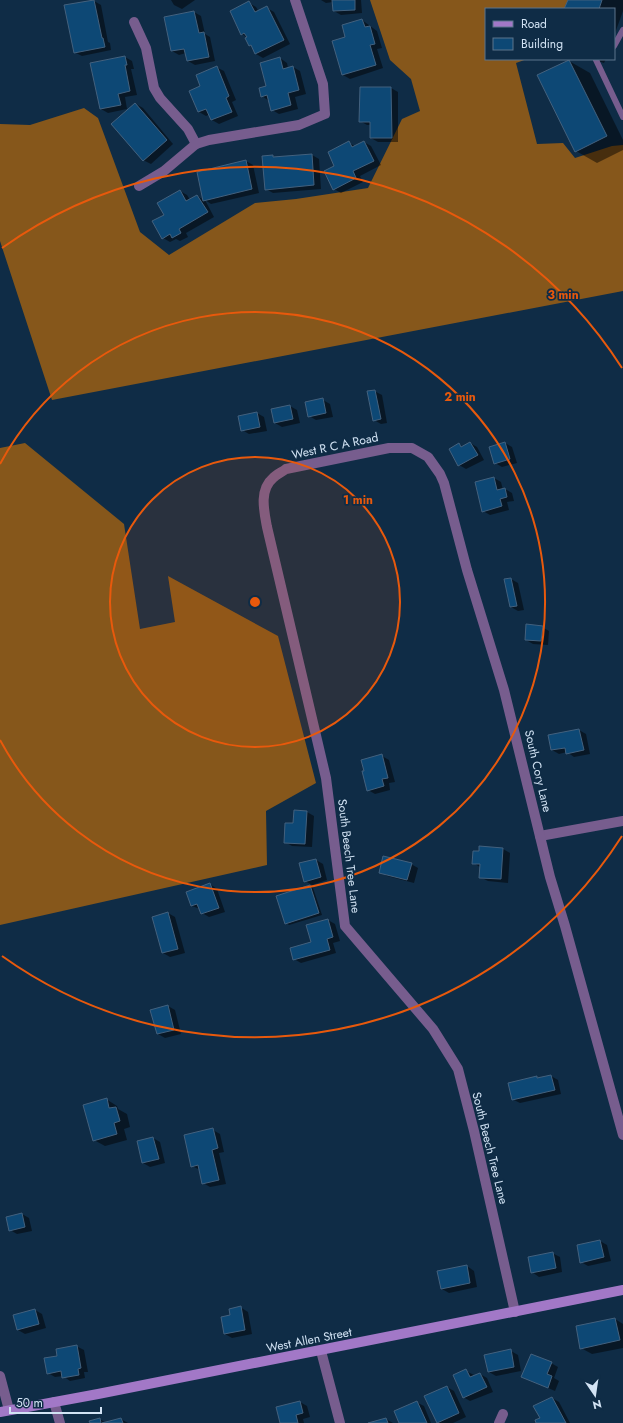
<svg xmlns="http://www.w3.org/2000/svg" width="623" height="1423" font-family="Jost,sans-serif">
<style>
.forest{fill:#86571b}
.shadow{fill:#0007}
.building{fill:#0d4875;stroke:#43617e}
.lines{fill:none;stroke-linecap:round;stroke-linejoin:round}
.lane{stroke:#775d8e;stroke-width:6}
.street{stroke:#775d8e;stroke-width:10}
.secondary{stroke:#a278c7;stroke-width:10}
.ring{fill:none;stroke:#e8590c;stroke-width:2}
.labels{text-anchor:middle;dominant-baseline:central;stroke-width:3.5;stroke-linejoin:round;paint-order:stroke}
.street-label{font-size:12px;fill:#d2e3f4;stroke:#0f2c46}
.centre{fill:#e8590c;stroke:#0f2c46;stroke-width:2}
.ring-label{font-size:12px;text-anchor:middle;font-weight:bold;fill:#e8590c;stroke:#0f2c46;stroke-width:3.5;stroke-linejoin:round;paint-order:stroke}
</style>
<rect width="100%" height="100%" fill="#0f2c46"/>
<g class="forest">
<polygon points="370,0 569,0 566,9 486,9 486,59 527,59 516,63 537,144 563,143 575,158 612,146 623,145 623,291 52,400 0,241 0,124 30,125 84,108 98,118 140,232 169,255 255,203 296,199 368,188 402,119 420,111 411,79 390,60"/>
<polygon points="25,443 124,524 140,629 175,622 168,576 278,636 316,783 266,811 267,865 0,925 0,448"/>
</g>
<g class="shadow">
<polygon points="171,0 195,0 182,9 174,5"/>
<polygon points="321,0 361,0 362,13 341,15 334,11 333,2 326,3"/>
<polygon points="569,0 623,0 623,11 614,36 614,9 565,9"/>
<polygon points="94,1 101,5 108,42 110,43 111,50 82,56 74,52"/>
<polygon points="249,3 256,7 259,12 267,8 274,12 290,44 263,58 256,54 253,47 249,45 248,38 242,34"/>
<polygon points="194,12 201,16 205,34 210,37 215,61 195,65 188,61 186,53 179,55 172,51"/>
<polygon points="362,20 377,31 382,48 377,49 383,68 350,79 343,75 347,38"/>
<polygon points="125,57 132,61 134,69 131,69 137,95 125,97 127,109 108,113 101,109 92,63"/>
<polygon points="280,58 287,63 288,68 293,67 300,71 306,94 295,97 298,109 279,114 272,110 269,101 262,96"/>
<polygon points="592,59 606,59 604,63"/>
<polygon points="569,61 590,73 623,140 623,150 597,163 576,151"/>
<polygon points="216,67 224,71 236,100 232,102 238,116 219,124 212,120 210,114 206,116 199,112 190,91 202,86"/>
<polygon points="391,88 398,92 398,142 378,142 371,138 371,125 367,125 360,121"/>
<polygon points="136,104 143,108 173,144 151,164 143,160"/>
<polygon points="364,142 371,146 381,165 360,176 363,182 341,193 334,189 336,166 349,143 355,146"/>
<polygon points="312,155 319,159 321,189 273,193 266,189 273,156 275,158"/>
<polygon points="246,161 253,165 259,193 211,204 205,200 214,217 186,233 188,237 180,241 176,239 170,242 163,238 165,215 180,191 187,195 190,200 197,196 204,200"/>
<polygon points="374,391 382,395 387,423 381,424 374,420"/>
<polygon points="323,400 330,404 333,417 316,420 309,416"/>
<polygon points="290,406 297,410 300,423 282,427 275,423"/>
<polygon points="257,413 264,417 267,431 249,434 242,430"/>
<polygon points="470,443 477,447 484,460 466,469 459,465 459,444 463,447"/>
<polygon points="505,443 512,447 517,463 502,467 495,463"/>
<polygon points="494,478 501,482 503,490 505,489 512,493 514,501 507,502 509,510 490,515 483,511"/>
<polygon points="511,579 518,583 524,610 518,611 511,607"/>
<polygon points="542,627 549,631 548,645 533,644 526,640"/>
<polygon points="579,730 586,734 590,754 574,757 567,752 559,754 552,750 549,736"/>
<polygon points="382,756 389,760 395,782 389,783 390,790 375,794 368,790 365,771"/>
<polygon points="295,811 307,812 314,816 312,847 292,846 285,842 294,824"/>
<polygon points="503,849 510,853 508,883 488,881 480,877 481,868 474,863 480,852"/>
<polygon points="316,860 323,864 327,880 312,885 305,881"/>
<polygon points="411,864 418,868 414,883 387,876 380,872"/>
<polygon points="210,884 217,889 225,912 209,917 202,913 200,909 192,906 188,892"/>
<polygon points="310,886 313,888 322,915 289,925 286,923"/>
<polygon points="168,913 175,917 185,953 170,957 163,953"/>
<polygon points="328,920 335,924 340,941 333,943 336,953 301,963 294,959 312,943"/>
<polygon points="168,1006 175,1010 181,1034 165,1038 158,1034"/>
<polygon points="551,1076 558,1080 561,1094 520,1103 512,1099 537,1077 539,1078"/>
<polygon points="106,1099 117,1106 118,1109 127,1114 130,1127 124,1129 127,1140 105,1146 94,1140"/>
<polygon points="213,1130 220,1134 224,1152 219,1153 226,1184 210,1187 203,1183 200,1170 192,1166"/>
<polygon points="153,1138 160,1142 165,1163 150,1167 143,1163"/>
<polygon points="22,1214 29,1218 32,1231 17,1234 10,1230"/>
<polygon points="600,1241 607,1245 611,1261 588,1266 581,1262"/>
<polygon points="552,1253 560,1257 562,1272 539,1277 532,1272"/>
<polygon points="467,1266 474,1271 477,1287 449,1293 442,1289"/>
<polygon points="240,1307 248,1312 252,1334 232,1338 225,1334 231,1316"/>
<polygon points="35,1310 42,1314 46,1328 25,1334 18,1330"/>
<polygon points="615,1319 623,1324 623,1348 592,1354 581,1348"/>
<polygon points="76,1346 84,1350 88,1372 84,1372 85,1378 70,1381 63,1376 55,1377 48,1373 58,1356"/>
<polygon points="511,1351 518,1355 521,1371 496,1376 489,1372 486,1356"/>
<polygon points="551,1363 558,1367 554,1378 559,1381 555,1391 523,1377"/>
<polygon points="466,1371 474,1375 474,1377 480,1374 487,1378 493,1392 470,1401 463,1397"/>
<polygon points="447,1387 454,1391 466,1417 453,1423 438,1423 425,1396"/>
<polygon points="552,1398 559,1402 570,1423 538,1423"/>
<polygon points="300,1402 307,1406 310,1417 303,1419 304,1423 281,1423"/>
<polygon points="416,1402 424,1406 431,1423 401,1423"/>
<polygon points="100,1419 106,1423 121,1419 128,1423 91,1423"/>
<polygon points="386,1419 393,1423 372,1423"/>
</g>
<g class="building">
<polygon points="94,0 102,38 103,38 105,47 74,53 64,5"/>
<polygon points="332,0 355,0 355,10 333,11"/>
<polygon points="568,0 602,0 599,9 564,9"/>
<polygon points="249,1 255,12 267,6 284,40 255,54 251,45 249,46 245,38 247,37 244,33 241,35 230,11"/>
<polygon points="194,11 199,33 204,32 209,57 187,61 184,49 171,51 164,17"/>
<polygon points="362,19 365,27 370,26 375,44 370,45 376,65 342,75 332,41 345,37 342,25"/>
<polygon points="125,56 127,65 125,65 130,91 118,94 121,105 100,109 90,63"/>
<polygon points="280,57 283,69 293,66 299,90 288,93 291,105 271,111 267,95 261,97 259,88 266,86 260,63"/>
<polygon points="569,60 607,136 575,152 537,75"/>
<polygon points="217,66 229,96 226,98 232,112 211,120 206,109 198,112 189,91 200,86 196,75"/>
<polygon points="360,87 391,87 392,138 370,138 370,122 359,122"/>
<polygon points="135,103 167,140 143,161 111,124"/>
<polygon points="349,141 352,147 364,141 374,161 353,171 356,178 333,190 324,171 334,166 328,152"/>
<polygon points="312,154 314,185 265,190 262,156 273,155 273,157"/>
<polygon points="246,160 252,189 203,201 197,172"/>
<polygon points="180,190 186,201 197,195 208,212 179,229 181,233 172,238 170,234 162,239 152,221 164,215 157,203"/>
<polygon points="375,390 381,419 373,421 367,391"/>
<polygon points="323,398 326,413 308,417 305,402"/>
<polygon points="290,405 293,419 274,423 271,409"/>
<polygon points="257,412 260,427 241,431 238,416"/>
<polygon points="470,442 478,455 458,466 449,449 459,443 461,447"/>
<polygon points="505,442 510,459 494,464 489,447"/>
<polygon points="494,477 497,490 505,488 507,497 500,499 502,506 482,512 475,482"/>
<polygon points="511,578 517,606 510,607 504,579"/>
<polygon points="526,624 543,626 541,641 525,640"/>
<polygon points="579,729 584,750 566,754 565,748 551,750 548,735"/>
<polygon points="382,754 388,778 382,779 384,786 367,791 362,771 364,771 361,760"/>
<polygon points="294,810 307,811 305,844 284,843 285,823 293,823"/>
<polygon points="479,846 503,848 501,879 479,878 480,864 472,864 473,851 479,851"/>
<polygon points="383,856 412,863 407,880 379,873"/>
<polygon points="316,859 321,877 304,882 299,863"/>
<polygon points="210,883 219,908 201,914 197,904 191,906 186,892"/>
<polygon points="310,885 319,913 285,924 276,896"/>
<polygon points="168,912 178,949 162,953 152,917"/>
<polygon points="328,919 333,937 327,939 330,950 293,960 290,948 311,942 306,925"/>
<polygon points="168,1005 174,1030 157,1034 150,1010"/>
<polygon points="551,1075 555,1090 512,1100 508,1083 537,1076 537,1078"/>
<polygon points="107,1098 109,1108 116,1107 120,1121 114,1123 117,1134 93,1141 83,1105"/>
<polygon points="213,1128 218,1148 212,1150 219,1180 202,1184 198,1165 191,1167 184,1135"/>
<polygon points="153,1137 159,1159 142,1163 137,1141"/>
<polygon points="22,1213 25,1227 9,1231 6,1217"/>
<polygon points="600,1240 604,1257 580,1263 577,1245"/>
<polygon points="553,1252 556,1268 531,1273 528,1257"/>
<polygon points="467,1265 470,1283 441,1289 437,1271"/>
<polygon points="241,1306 245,1330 224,1334 221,1317 230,1315 229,1309"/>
<polygon points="35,1309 39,1324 17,1330 13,1315"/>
<polygon points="615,1318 620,1340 580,1349 576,1326"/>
<polygon points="77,1345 81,1368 78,1369 79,1375 62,1378 61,1371 47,1374 44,1358 57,1356 56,1349"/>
<polygon points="511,1349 514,1367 488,1372 484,1355"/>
<polygon points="531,1354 552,1362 547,1374 552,1376 548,1388 521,1377"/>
<polygon points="466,1369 470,1377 480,1373 487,1387 463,1398 453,1375"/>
<polygon points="447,1386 459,1413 437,1423 424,1396"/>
<polygon points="552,1397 566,1423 536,1423 535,1420 540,1418 533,1406"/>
<polygon points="300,1401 303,1413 296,1415 298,1423 280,1423 276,1407"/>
<polygon points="417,1401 427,1423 399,1423 394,1411"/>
<polygon points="100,1418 101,1423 90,1423 89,1421"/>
<polygon points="121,1418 123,1423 102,1423"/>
<polygon points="386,1418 388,1423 368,1423"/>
</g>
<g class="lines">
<g class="lane">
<polyline points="614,46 623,30"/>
<polyline points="597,59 596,60 623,117"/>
</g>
<g class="street">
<polyline points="134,22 146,48 154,88 160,98 188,129 196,144"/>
<polyline points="139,186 164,171 196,144 209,140 299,125 325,114 323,84 295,0"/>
<polyline points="540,836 623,821"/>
<path d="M515 1312 474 1131 458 1069 433 1029 345 926 326 778 267 527C264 511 259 490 273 478 276 475 282 472 286 469L389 448H412L428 457 440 474 444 483 467 570 504 690 550 877 565 926 623 1135"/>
<polyline points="321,1351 340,1423"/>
<polyline points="0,1376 9,1410"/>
<polyline points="54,1402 60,1423"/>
<polyline points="499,1423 503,1414"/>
</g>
<polyline class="secondary" points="0,1412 98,1394 623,1290"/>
</g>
<circle cx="255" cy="602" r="145" fill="#e8590c" fill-opacity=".12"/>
<g class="ring">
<circle cx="255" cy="602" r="145"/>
<path d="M0 464A290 290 0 1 1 0 740"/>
<path d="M622 836A435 435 0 0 1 2 956M2 248A435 435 0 0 1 622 368"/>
</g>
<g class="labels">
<g class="street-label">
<text transform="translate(335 446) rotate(-12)">West R C A Road</text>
<text transform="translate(538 771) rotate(77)">South Cory Lane</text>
<text transform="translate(349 856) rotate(83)">South Beech Tree Lane</text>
<text transform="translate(490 1148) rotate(76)">South Beech Tree Lane</text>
<text transform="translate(309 1340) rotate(-11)">West Allen Street</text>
</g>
</g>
<circle cx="255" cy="602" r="6" class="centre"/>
<g class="ring-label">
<text x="563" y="299">3 min</text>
<text x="460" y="401">2 min</text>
<text x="358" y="504">1 min</text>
</g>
<rect x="485" y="8" width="130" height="52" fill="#0f2c46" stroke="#5d758c"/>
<rect x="493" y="21" width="20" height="6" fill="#a278c7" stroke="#5d758c"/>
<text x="521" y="28" font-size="12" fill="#d2e3f4">Road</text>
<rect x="493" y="38" width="20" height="12" fill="#0d4875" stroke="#5d758c"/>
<text x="521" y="48" font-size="12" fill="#d2e3f4">Building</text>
<g transform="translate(595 1395) rotate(167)" stroke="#0f2c46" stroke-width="3" paint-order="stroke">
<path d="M0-3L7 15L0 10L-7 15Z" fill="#d2e3f4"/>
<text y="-6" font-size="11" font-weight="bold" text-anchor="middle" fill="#d2e3f4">N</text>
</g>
<path d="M10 1407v6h91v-6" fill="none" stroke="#d2e3f4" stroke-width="2"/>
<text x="16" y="1407" font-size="12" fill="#d2e3f4" stroke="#0f2c46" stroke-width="3" paint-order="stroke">50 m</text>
</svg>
